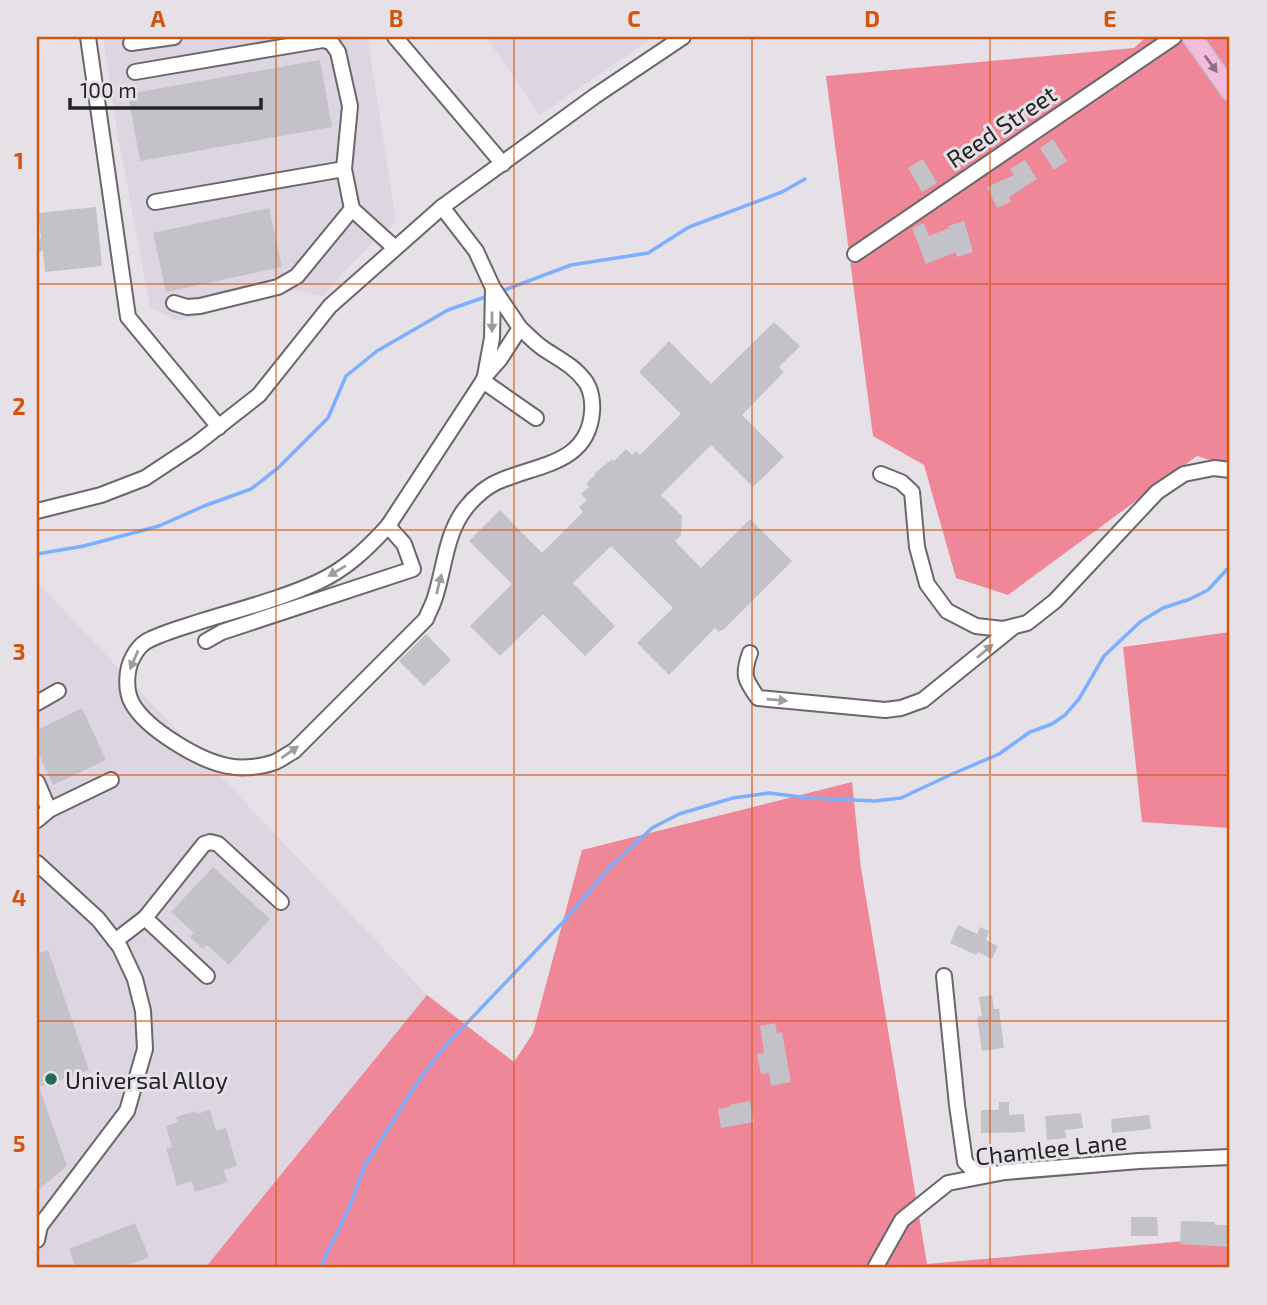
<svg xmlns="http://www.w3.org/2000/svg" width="1267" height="1305" font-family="'Exo 2',sans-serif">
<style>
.built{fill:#ddd5e1}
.forest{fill:#ef8798}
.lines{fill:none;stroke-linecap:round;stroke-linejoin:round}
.stream{stroke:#7dafff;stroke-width:3.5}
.building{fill:#c2c2c8}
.minor-casing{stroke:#6a676b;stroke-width:18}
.major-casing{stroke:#c2c1c2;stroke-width:21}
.minor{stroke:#fff;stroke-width:14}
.major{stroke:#f4bbdf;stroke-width:18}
.oneway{fill:#8c6f82}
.oneway2{fill:#9c9c9d}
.grid{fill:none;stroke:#d4540e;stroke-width:2;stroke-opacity:0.55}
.poi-dot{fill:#266a5b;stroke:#e5e1e7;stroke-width:2.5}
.labels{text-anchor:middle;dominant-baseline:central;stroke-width:6;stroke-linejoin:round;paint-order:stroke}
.street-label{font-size:24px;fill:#242325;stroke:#e5e1e7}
.poi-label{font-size:24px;fill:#242325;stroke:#e5e1e7;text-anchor:start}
.neatline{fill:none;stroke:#d4540e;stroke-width:2.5}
.grid-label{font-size:23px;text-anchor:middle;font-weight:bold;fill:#d4540e}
</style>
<rect width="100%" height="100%" fill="#e5e1e7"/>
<g class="built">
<polygon points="103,37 369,37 368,40 396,221 348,267 324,296 297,290 177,321 150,307 117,131"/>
<polygon points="486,37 653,37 540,115"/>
<polygon points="37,582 427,995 205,1268 37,1268"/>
</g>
<g class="forest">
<polygon points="1146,37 1230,37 1230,466 1197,456 1008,595 956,578 924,465 873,436 826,76 1134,48"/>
<polygon points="1230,632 1230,828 1142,822 1123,647"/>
<polygon points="852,782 861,868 927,1264 1230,1237 1230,1268 205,1268 427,995 514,1062 533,1033 582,850"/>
</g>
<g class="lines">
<g class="stream">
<polyline points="502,291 571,265 648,253 689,227 782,192 805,179"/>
<polyline points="37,554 84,546 159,526 204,506 251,489 278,468 328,418 346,376 377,351 448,310 488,296"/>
<polyline points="320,1268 349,1208 365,1165 421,1077 446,1045 565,920 610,867 652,828 679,814 733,798 769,793 809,798 875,801 901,798 950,775 999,754 1030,732 1052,724 1065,715 1079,699 1104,656 1140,622 1163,608 1190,599 1208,590 1230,566"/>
</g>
</g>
<g class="building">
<polygon points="320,60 332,127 140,161 128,94"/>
<polygon points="1053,139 1067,161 1054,170 1040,148"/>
<polygon points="923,159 937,183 922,192 908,168"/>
<polygon points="1025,160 1037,179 1009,197 1011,202 997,208 987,187 1014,175 1010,169"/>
<polygon points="96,207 102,266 45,272 43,251 38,252 37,239 41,238 38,213"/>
<polygon points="269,208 282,267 166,292 153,233"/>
<polygon points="964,221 973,252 957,257 956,252 926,264 912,228 924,223 929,236 949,228 948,226"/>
<polygon points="774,322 800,346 779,367 784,372 742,415 784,457 753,487 711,445 661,495 682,516 681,535 675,541 701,568 750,519 792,561 722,631 721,630 719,632 715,628 669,675 637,643 673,608 611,546 573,583 615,626 585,656 543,614 500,656 470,626 512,584 469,541 500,510 542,553 583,512 579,507 587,500 581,494 589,487 586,484 595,475 594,474 612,459 614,461 626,449 632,455 636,451 640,455 681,414 639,372 669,341 711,384"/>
<polygon points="426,634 451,660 424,686 399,661"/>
<polygon points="82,708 106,760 53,785 37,750 37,730"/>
<polygon points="213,867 270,919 229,965 207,945 203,949 190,937 194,933 171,912"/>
<polygon points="958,925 977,934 980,927 989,931 986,940 998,946 992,959 978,952 976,955 950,943"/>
<polygon points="48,950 89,1070 39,1087 67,1166 37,1191 37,954"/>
<polygon points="992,995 994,1009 999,1009 1004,1048 982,1051 977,1017 982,1016 979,997"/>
<polygon points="775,1023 777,1033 782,1032 791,1082 771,1086 769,1073 761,1074 757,1054 764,1053 760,1026"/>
<polygon points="750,1101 754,1122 721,1128 718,1109 730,1107 729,1105"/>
<polygon points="999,1102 1009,1102 1009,1115 1024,1114 1025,1132 981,1133 981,1110 999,1110"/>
<polygon points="210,1110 216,1131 226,1128 237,1166 224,1170 227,1182 195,1192 192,1181 177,1186 166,1148 172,1147 166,1126 178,1122 176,1117 196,1111 197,1114"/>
<polygon points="1081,1113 1083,1128 1065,1130 1066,1138 1047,1140 1045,1116"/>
<polygon points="1149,1115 1151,1129 1112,1133 1111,1119"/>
<polygon points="1131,1217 1157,1217 1158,1236 1131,1236"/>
<polygon points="1181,1221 1215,1222 1215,1225 1230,1225 1230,1247 1180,1244"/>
<polygon points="135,1223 149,1257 121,1268 76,1268 69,1249"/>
</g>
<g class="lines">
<g class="minor-casing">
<g id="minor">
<polyline points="88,37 128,317 219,427"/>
<polyline points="395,37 503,164"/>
<polyline points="131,43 174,37"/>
<polyline points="135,72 323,40 331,42 338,52 350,106 344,169 352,209"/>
<polyline points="155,202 344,169"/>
<polyline points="442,207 476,251 493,288"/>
<polyline points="855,254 1174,37"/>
<polyline points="174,303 187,307 200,306 278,287 297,276 352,209 395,248"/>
<polyline points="485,376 500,359 520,328 493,288 492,338 485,376 483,381 536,418"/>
<polyline points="881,474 901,482 912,492 917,547 927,584 947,611 976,626 1003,629 1027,623 1055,601 1157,492 1184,474 1214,468 1230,470"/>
<polyline points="37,511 101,495 145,478 195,445 259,395 330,306 442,207 595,96 683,37"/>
<path d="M388 526C367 549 346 569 318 582 281 599 240 609 202 621 184 627 164 632 147 641 142 644 136 651 133 657 126 669 125 690 132 703 146 729 200 761 228 766 242 769 262 767 275 762 282 759 288 754 294 751L426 619C429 611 434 603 436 594 445 565 446 534 465 509 474 497 488 485 502 480 540 464 588 463 592 412 593 402 591 389 585 381 574 366 559 359 544 349 535 343 528 335 520 328"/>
<polyline points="206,641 222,632 413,569 404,544 388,526 483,381"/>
<path d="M750 653C742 675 745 680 758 698L885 710 901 708 923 700 1012 628"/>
<polyline points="37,703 58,691"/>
<polyline points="37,782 49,810"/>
<polyline points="37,820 49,810 111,780"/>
<polyline points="37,863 98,919 120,947 135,979 143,1011 145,1049 127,1111 40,1226 37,1240"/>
<polyline points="145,918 207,976"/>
<polyline points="115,941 145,918 204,844 210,842 218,844 281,902"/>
<polyline points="944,976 957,1105 965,1162 971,1168 990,1170"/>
<polyline points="875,1268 902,1220 948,1183 1005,1172 1139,1161 1230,1157"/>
</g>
</g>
<g class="major-casing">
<polyline id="major" points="1192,37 1230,91"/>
</g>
<use href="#minor" class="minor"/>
<use href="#major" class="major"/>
</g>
<defs><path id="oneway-solid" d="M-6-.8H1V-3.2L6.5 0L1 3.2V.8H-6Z" transform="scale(1.75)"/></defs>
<use class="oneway" href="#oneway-solid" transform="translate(1211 64) rotate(54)"/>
<g class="oneway2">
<use href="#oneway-solid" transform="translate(492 322) rotate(90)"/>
<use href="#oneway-solid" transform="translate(337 571) rotate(149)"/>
<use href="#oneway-solid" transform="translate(439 584) rotate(-76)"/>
<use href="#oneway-solid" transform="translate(985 651) rotate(-40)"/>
<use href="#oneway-solid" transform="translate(134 660) rotate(113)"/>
<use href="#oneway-solid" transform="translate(777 700) rotate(5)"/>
<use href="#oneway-solid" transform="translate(290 752) rotate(-35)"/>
</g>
<path class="grid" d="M276 37V1268M514 37V1268M752 37V1268M990 37V1268M37 284H1230M37 530H1230M37 775H1230M37 1021H1230"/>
<circle class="poi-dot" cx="51" cy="1079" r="7"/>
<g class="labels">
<g class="street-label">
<text transform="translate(1001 126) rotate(-34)">Reed Street</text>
<text transform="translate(1051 1148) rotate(-6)">Chamlee Lane</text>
</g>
<g class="poi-label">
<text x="65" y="1079">Universal Alloy</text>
</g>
</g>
<rect width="1267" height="1305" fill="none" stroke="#e5e1e7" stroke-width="77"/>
<path d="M70 98v10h191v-10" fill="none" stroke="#242325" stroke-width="3.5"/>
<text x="80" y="98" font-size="21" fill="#242325" stroke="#e5e1e7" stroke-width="5" paint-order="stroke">100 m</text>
<rect x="38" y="38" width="1190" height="1228" class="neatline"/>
<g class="grid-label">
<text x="158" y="27">A</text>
<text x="396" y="27">B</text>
<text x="634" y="27">C</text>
<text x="872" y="27">D</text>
<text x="1110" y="27">E</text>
<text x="19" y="169">1</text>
<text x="19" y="415">2</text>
<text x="19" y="660">3</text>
<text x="19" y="906">4</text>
<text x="19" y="1152">5</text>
</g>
</svg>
